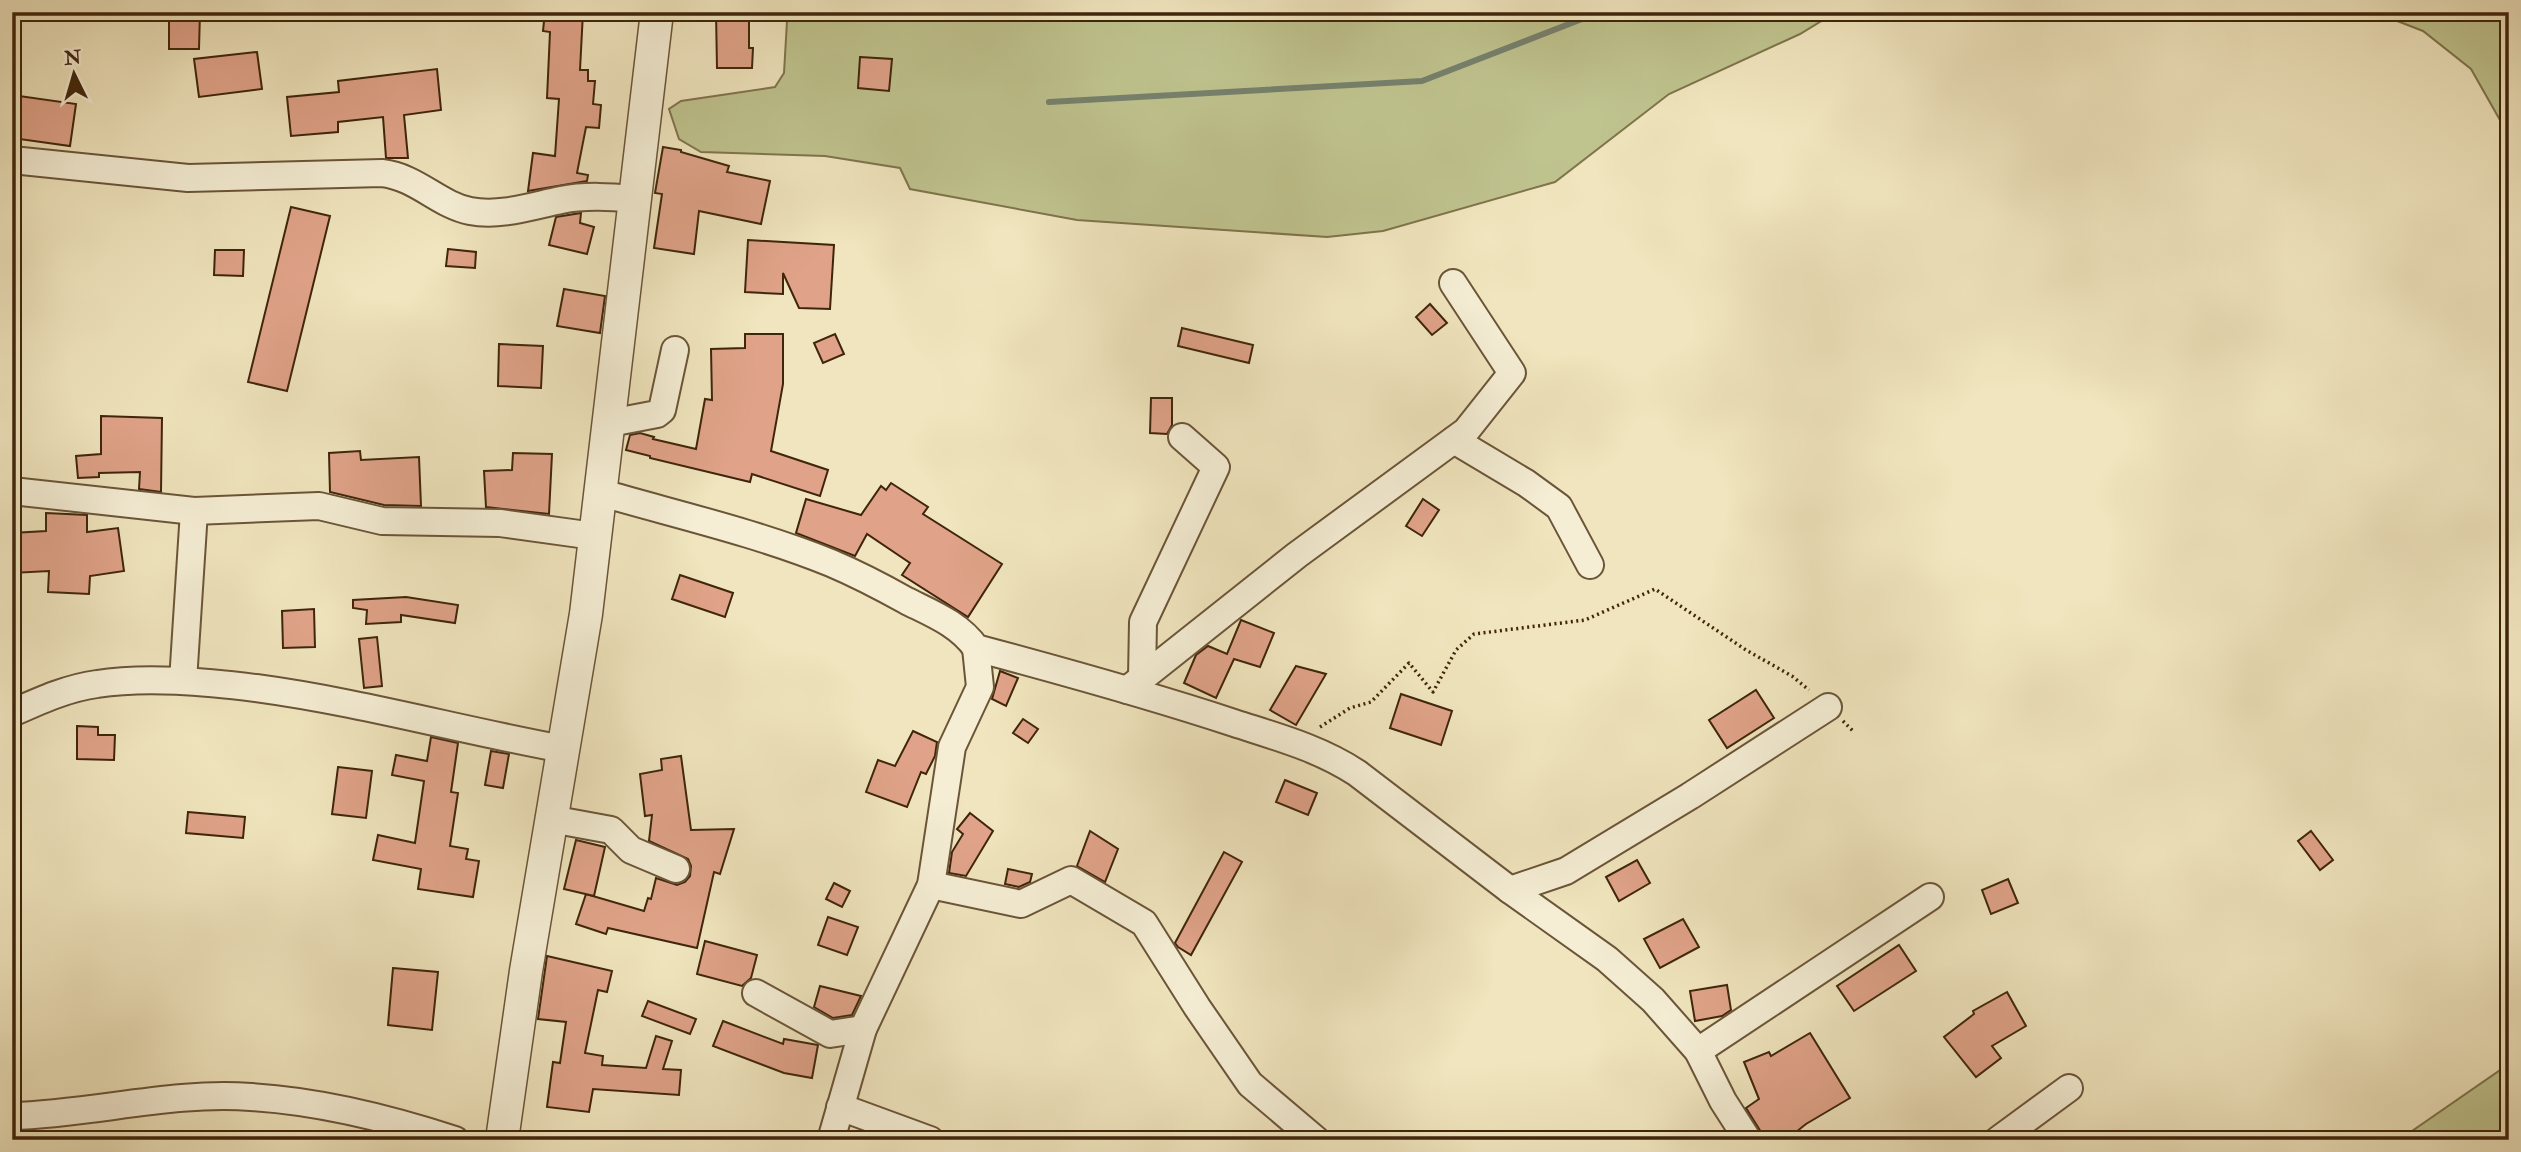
<svg xmlns="http://www.w3.org/2000/svg" width="2521" height="1152" font-family="'IM FELL Double Pica',serif">
<style>
.green{fill:#bfc38e;stroke:#7f744c;stroke-width:2}
.lines{fill:none;stroke-linecap:round;stroke-linejoin:round}
.stream{stroke:#76816d;stroke-width:6}
.building{fill:#e0a389;stroke:#3f250b;stroke-width:2}
.minor-casing{stroke:#6b5538;stroke-width:30}
.tertiary-casing{stroke:#6b5538;stroke-width:35}
.path{stroke:#3f250b;stroke-width:3.5;stroke-dasharray:2 3.5;stroke-linecap:butt}
.minor{stroke:#f5eed5;stroke-width:26}
.tertiary{stroke:#f5eed5;stroke-width:32}
</style>
<rect width="100%" height="100%" fill="#f0e5be"/>
<filter id="stains"><feTurbulence type="fractalNoise" baseFrequency=".00286" numOctaves="4"/><feColorMatrix values="0 0 0 0 .2 0 0 0 0 .09 0 0 0 0 .02 0 0 0 .5 -.17"/></filter>
<radialGradient id="worn" r=".72"><stop offset=".6" stop-color="#630" stop-opacity="0"/><stop offset="1" stop-color="#630" stop-opacity=".3"/></radialGradient>
<g class="green">
<polygon points="782,12 1836,12 1800,34 1669,94 1555,182 1383,231 1327,237 1077,220 910,189 900,168 825,156 701,152 679,139 669,109 681,101 775,87 784,73 787,21"/>
<polygon points="2374,12 2509,12 2509,136 2471,69 2423,31"/>
<polygon points="2509,1064 2509,1140 2399,1140"/>
</g>
<g class="lines">
<polyline class="stream" points="1049,102 1422,81 1600,12"/>
</g>
<g class="building">
<polygon points="169,12 200,12 199,49 169,49"/>
<polygon points="545,12 583,12 580,70 588,70 588,81 595,81 593,104 601,105 599,128 586,127 577,173 588,175 587,181 528,191 533,153 555,156 559,99 547,98 550,32 543,31"/>
<polygon points="716,12 749,12 749,48 753,48 752,68 717,68"/>
<polygon points="257,52 262,89 199,97 194,59"/>
<polygon points="860,57 892,59 889,91 858,88"/>
<polygon points="437,69 441,110 404,115 408,158 386,158 383,117 338,122 338,132 291,136 287,97 339,92 338,81"/>
<polygon points="12,95 76,104 70,146 12,138"/>
<polygon points="663,147 681,150 681,152 729,166 727,172 770,181 761,224 699,211 694,254 654,248 662,194 655,193"/>
<polygon points="291,207 330,216 287,391 248,382"/>
<polygon points="581,213 580,223 594,227 587,254 549,245 556,217"/>
<polygon points="748,240 834,245 830,309 799,308 783,273 783,294 745,292"/>
<polygon points="448,249 476,252 475,268 446,266"/>
<polygon points="215,250 244,250 243,276 214,275"/>
<polygon points="564,289 605,296 600,333 557,326"/>
<polygon points="1430,304 1447,323 1432,335 1416,317"/>
<polygon points="1182,328 1253,345 1249,363 1178,346"/>
<polygon points="745,334 783,334 783,384 771,451 828,470 820,496 752,474 750,482 650,458 650,456 626,450 630,435 640,433 654,437 653,439 696,449 705,399 712,400 711,349 745,348"/>
<polygon points="835,334 844,354 823,363 814,343"/>
<polygon points="499,344 543,346 541,388 498,386"/>
<polygon points="1151,398 1172,398 1172,425 1167,434 1150,433"/>
<polygon points="101,416 162,418 161,492 139,489 140,472 99,473 99,477 78,478 76,456 101,454"/>
<polygon points="360,451 361,460 419,457 421,506 384,505 330,492 329,453"/>
<polygon points="513,453 552,454 549,514 486,507 484,471 512,470"/>
<polygon points="891,483 928,507 923,514 1002,564 968,617 902,575 910,563 867,534 855,556 796,533 806,499 861,515 881,486 886,490"/>
<polygon points="1423,499 1439,510 1422,536 1406,526"/>
<polygon points="46,513 87,515 87,532 118,528 124,571 90,576 89,594 48,592 49,571 12,573 12,533 46,531"/>
<polygon points="680,575 733,593 725,617 672,599"/>
<polygon points="406,597 458,605 455,623 401,615 401,622 366,624 367,610 353,608 353,600"/>
<polygon points="314,609 315,647 283,648 282,611"/>
<polygon points="1241,620 1274,633 1260,667 1234,659 1216,698 1184,683 1196,655 1208,646 1227,654"/>
<polygon points="377,637 382,686 364,688 359,639"/>
<polygon points="1296,666 1326,674 1296,725 1270,710"/>
<polygon points="1000,671 1018,678 1006,706 992,699"/>
<polygon points="1756,690 1774,718 1727,748 1709,720"/>
<polygon points="1401,694 1452,711 1441,745 1390,728"/>
<polygon points="1023,719 1038,729 1028,743 1013,733"/>
<polygon points="77,726 98,727 98,735 115,735 114,760 77,759"/>
<polygon points="913,731 937,742 935,756 926,774 921,772 907,807 866,792 878,760 895,766"/>
<polygon points="431,737 458,743 451,792 458,793 450,846 468,849 466,859 479,861 473,897 418,889 421,869 373,860 378,835 415,843 424,781 392,775 396,755 427,761"/>
<polygon points="491,751 509,754 503,788 485,785"/>
<polygon points="681,756 691,830 734,829 720,874 714,872 697,948 608,928 606,934 576,924 586,894 644,911 648,898 651,899 656,878 677,885 685,882 690,876 691,866 688,859 649,841 652,815 645,816 640,774 662,770 661,759"/>
<polygon points="338,767 372,771 366,818 332,814"/>
<polygon points="1285,780 1317,793 1308,815 1276,802"/>
<polygon points="188,812 245,817 243,838 186,833"/>
<polygon points="970,813 993,831 966,876 949,873 952,852 963,834 957,829"/>
<polygon points="1090,831 1118,849 1105,882 1077,866"/>
<polygon points="2311,831 2333,860 2320,870 2298,841"/>
<polygon points="576,840 605,847 594,896 564,889"/>
<polygon points="1224,852 1242,862 1191,955 1178,947 1175,943"/>
<polygon points="1637,860 1650,883 1619,901 1606,877"/>
<polygon points="1008,869 1032,874 1030,882 1019,887 1005,884"/>
<polygon points="2008,879 2018,903 1991,914 1982,890"/>
<polygon points="834,883 850,891 842,907 826,899"/>
<polygon points="828,917 858,927 847,955 818,945"/>
<polygon points="1683,919 1699,947 1660,968 1644,939"/>
<polygon points="705,941 757,955 751,978 742,986 697,974"/>
<polygon points="1899,945 1916,971 1854,1011 1837,986"/>
<polygon points="547,956 612,971 607,992 598,990 585,1053 603,1056 602,1065 646,1068 656,1036 672,1041 663,1069 681,1070 679,1095 593,1089 589,1112 547,1107 553,1062 560,1063 566,1022 538,1019"/>
<polygon points="393,968 438,972 432,1030 388,1025"/>
<polygon points="1727,985 1731,1010 1722,1016 1695,1021 1690,991"/>
<polygon points="820,986 861,996 852,1015 833,1018 814,1007"/>
<polygon points="2007,992 2026,1026 1992,1046 2001,1058 1976,1077 1944,1037 1974,1014 1973,1011"/>
<polygon points="648,1001 696,1019 690,1034 642,1016"/>
<polygon points="723,1021 783,1044 784,1039 818,1045 812,1078 784,1073 713,1046"/>
<polygon points="1810,1033 1850,1098 1806,1124 1786,1140 1766,1140 1746,1108 1759,1099 1744,1062 1769,1052 1771,1056"/>
</g>
<g class="lines">
<g class="minor-casing">
<g id="minor">
<path d="M12 160 188 178 382 173C417 177 439 205 470 211 500 217 532 206 561 200 586 195 611 197 636 199"/>
<polyline points="610,423 657,414 662,410 675,350"/>
<polyline points="1454,440 1526,483 1559,507 1590,565"/>
<polyline points="12,491 194,511 319,506 382,521 500,523 594,536"/>
<path d="M602 493C678 515 757 533 831 563 857 574 882 587 907 601 933 614 959 624 976 648 1062 671 1149 695 1234 723 1277 737 1319 748 1357 773L1510 890 1607 959 1653 1000 1698 1051 1723 1101 1748 1140"/>
<polyline points="1142,678 1143,622 1216,467 1182,437"/>
<polyline points="183,681 194,511"/>
<polyline points="1127,690 1297,555 1466,431 1512,373 1453,283"/>
<path d="M12 713C39 701 67 688 97 684 146 676 207 682 256 688 360 702 460 730 563 749"/>
<polyline points="551,819 611,830 631,850 676,869"/>
<polyline points="931,885 1021,904 1071,880 1144,923 1197,1007 1250,1084 1316,1140"/>
<polyline points="1510,890 1566,871 1690,796 1828,707"/>
<polyline points="756,993 830,1034 863,1029"/>
<polyline points="1698,1051 1930,897"/>
<polyline points="840,1107 930,1140"/>
<path d="M12 1116C92 1114 172 1091 251 1097 318 1101 391 1119 455 1140"/>
<polyline points="831,1140 863,1029 931,885 952,747 980,687 976,648"/>
<polyline points="1998,1140 2069,1088"/>
</g>
</g>
<g class="tertiary-casing">
<polyline id="tertiary" points="502,1140 526,971 586,614 657,12"/>
</g>
<g class="path">
<polyline points="1843,721 1853,731"/>
<polyline points="1320,727 1350,708 1371,702 1409,663 1433,692 1456,650 1474,634 1585,620 1655,589 1746,650 1792,676 1809,690"/>
</g>
<use href="#minor" class="minor"/>
<use href="#tertiary" class="tertiary"/>
</g>
<rect width="2521" height="1152" fill="none" stroke="#f0e5be" stroke-width="42"/>
<rect x="14" y="14" width="2493" height="1124" fill="none" stroke="#3f250b" stroke-width="3.5"/>
<rect x="21" y="21" width="2479" height="1110" fill="none" stroke="#3f250b" stroke-width="2"/>
<g transform="translate(74 74) rotate(355)" stroke="#f5eed5" stroke-width="5" paint-order="stroke">
<path d="M0-5L12 26L0 18L-12 26Z" fill="#3f250b"/>
<text y="-10" font-size="19" font-weight="bold" text-anchor="middle" fill="#3f250b">N</text>
</g>
<rect width="100%" height="100%" filter="url(#stains)"/>
<rect width="100%" height="100%" fill="url(#worn)"/>
</svg>
